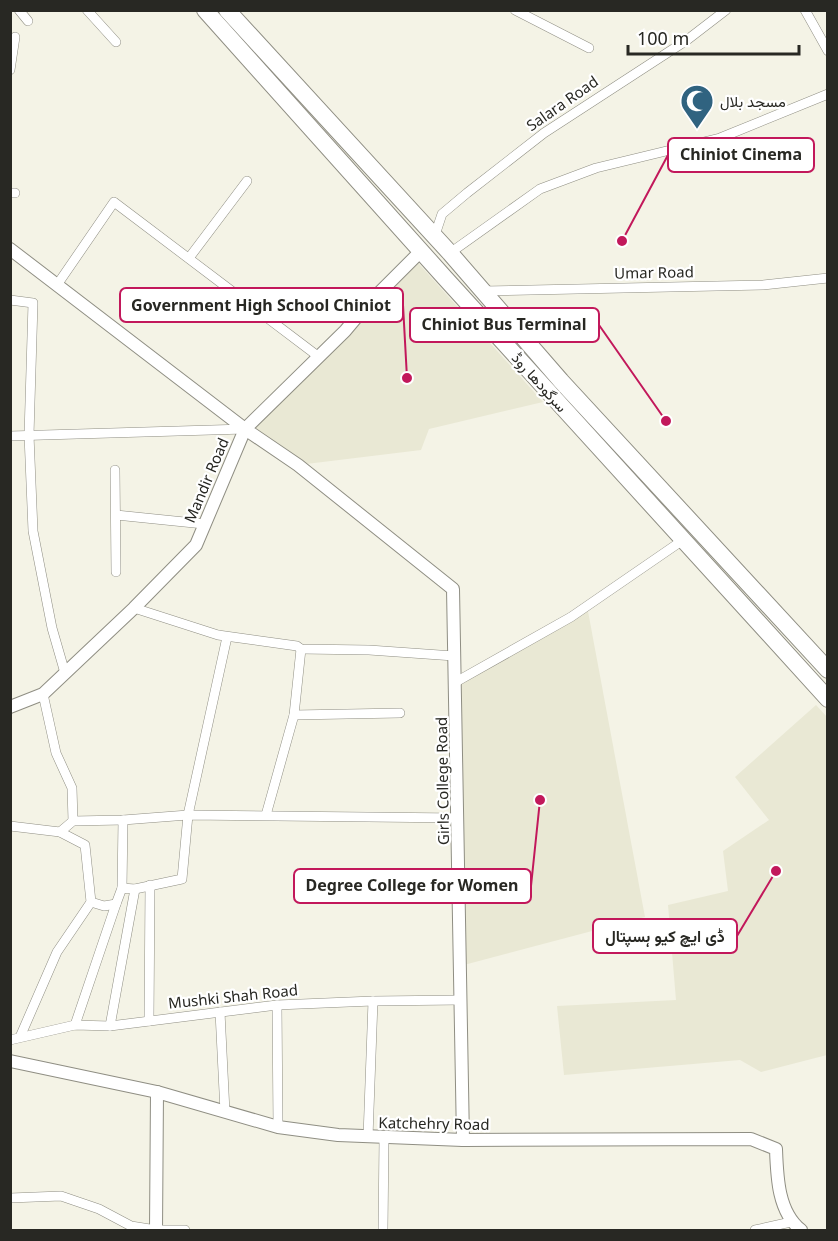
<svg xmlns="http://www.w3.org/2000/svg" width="838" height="1241" font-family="'Noto Sans',Vazirmatn,sans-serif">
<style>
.built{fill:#e9e8d4}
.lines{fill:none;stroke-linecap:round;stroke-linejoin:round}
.minor-casing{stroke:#8f8e83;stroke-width:10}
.tertiary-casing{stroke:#8f8e83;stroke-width:14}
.trunk-casing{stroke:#8f8e83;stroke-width:18}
.minor{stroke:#fff;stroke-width:9}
.tertiary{stroke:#fff;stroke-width:12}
.trunk{stroke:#fff;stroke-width:16}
.labels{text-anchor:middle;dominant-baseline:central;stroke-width:4.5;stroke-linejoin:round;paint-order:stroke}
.poi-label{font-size:15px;fill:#282823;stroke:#fff;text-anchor:start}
.street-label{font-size:15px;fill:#282823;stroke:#fff}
.leader{fill:none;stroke:#c2185b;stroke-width:2}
.callout-dot{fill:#c2185b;stroke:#fff;stroke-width:2}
.callout{fill:#fff;stroke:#c2185b;stroke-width:2}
.callout-label{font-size:16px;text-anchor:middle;font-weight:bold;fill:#282823}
</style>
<rect width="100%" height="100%" fill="#f4f3e6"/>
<g class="built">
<polygon points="411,255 543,402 429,429 421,450 298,465 245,429"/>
<polygon points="587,606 645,917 460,966 454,683"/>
<polygon points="816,705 828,718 827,1055 761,1072 740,1060 564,1075 557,1006 676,1000 668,905 728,891 723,851 769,820 735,777"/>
</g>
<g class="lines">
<g class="minor-casing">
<g id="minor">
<polyline points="19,10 28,21"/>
<polyline points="87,10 116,42"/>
<polyline points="515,10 589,48"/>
<polyline points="805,10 828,51"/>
<polyline points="10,70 15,37"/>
<polyline points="10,193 15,193"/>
<polyline points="434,238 442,214 467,193 544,133 687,40 726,10"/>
<polyline points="450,253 540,189 596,168 720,138 828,94"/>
<polyline points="189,258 247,181"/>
<polyline points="57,285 114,202 319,357"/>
<polyline points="484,291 763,285 828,278"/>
<polyline points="10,300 33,303 29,435 33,531 52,628 65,673"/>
<polyline points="10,436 245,429"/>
<polyline points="115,470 116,572"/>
<polyline points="116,515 204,524"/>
<polyline points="134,608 218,635 297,646 301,649 369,650 454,656"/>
<polyline points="454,683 571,617 683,540"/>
<polyline points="43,694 56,753 72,788 73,821"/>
<polyline points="294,715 400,713"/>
<polyline points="266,815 294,715 301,649"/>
<polyline points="10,826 60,832 85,845 91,902 57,952 20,1037"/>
<polyline points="60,832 73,821 123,820 188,815 458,818"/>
<polyline points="122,888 123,820"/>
<polyline points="91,902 104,906 116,904 122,888 135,889 182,879 188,815 227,637"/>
<polyline points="277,1005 278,1127"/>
<polyline points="220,1012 225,1112"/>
<polyline points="149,1021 150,885"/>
<polyline points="75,1025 116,904"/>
<polyline points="110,1026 135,889"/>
<polyline points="10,1040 75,1025 110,1026 277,1005 373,1001 461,1000"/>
<polyline points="368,1137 373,1001"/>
<polyline points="10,1198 61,1196 99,1209 131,1226 156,1230 185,1230"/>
<polyline points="383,1230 384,1138"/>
<polyline points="755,1230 791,1222"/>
</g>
</g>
<g class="tertiary-casing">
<g id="tertiary">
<polyline points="10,249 245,429 298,465 453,589 463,1140"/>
<polyline points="10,707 43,694 134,608 196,545 245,429 345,331 366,306 421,251"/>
<path d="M10 1061 157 1092 278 1127 338 1135 463 1140 751 1139 776 1149C777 1177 778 1212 801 1230"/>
<polyline points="156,1230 157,1092"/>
</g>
</g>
<g class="trunk-casing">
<g id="trunk">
<polyline points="205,10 445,278 828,699"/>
<polyline points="227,10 450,253 561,381 828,670"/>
</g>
</g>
<use href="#minor" class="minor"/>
<use href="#tertiary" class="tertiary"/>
<use href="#trunk" class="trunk"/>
</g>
<defs>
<g id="mosque-pin" transform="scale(1.725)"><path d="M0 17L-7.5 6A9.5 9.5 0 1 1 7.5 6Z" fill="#306380" stroke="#fff"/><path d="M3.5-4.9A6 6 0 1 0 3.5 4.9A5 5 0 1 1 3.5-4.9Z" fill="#fff"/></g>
</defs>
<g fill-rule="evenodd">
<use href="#mosque-pin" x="697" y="101"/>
</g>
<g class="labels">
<g class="poi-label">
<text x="720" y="101">مسجد بلال</text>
</g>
<g class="street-label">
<text transform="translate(562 103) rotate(-35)">Salara Road</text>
<text transform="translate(654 272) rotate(-1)">Umar Road</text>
<text transform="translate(540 382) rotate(48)">سرگودھا روڈ</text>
<text transform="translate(206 480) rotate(-67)">Mandir Road</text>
<text transform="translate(442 781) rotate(-91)">Girls College Road</text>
<text transform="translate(233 996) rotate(-6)">Mushki Shah Road</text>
<text transform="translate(434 1123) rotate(1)">Katchehry Road</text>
</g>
</g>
<path class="leader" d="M622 241L668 155M407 378L403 305M666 421L599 325M540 800L531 886M776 871L737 936"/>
<g class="callout-dot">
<circle cx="622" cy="241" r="6"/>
<circle cx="407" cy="378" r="6"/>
<circle cx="666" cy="421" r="6"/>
<circle cx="540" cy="800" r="6"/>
<circle cx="776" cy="871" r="6"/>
</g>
<g class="callout">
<rect x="668" y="138" width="146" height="34" rx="6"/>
<rect x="120" y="288" width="283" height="34" rx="6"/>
<rect x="410" y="308" width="189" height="34" rx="6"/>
<rect x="294" y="869" width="237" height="34" rx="6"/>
<rect x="593" y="919" width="144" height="34" rx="6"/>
</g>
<g class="callout-label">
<text x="741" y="160">Chiniot Cinema</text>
<text x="261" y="311">Government High School Chiniot</text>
<text x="504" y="330">Chiniot Bus Terminal</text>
<text x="412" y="891">Degree College for Women</text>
<text x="665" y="942">ڈی ایچ کیو ہسپتال</text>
</g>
<rect width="838" height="1241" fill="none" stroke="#282823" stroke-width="24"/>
<path d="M628 45v9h171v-9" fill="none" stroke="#282823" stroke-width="3"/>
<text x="637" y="45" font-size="18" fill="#282823" stroke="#ffffff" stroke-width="4.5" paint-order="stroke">100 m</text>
</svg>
